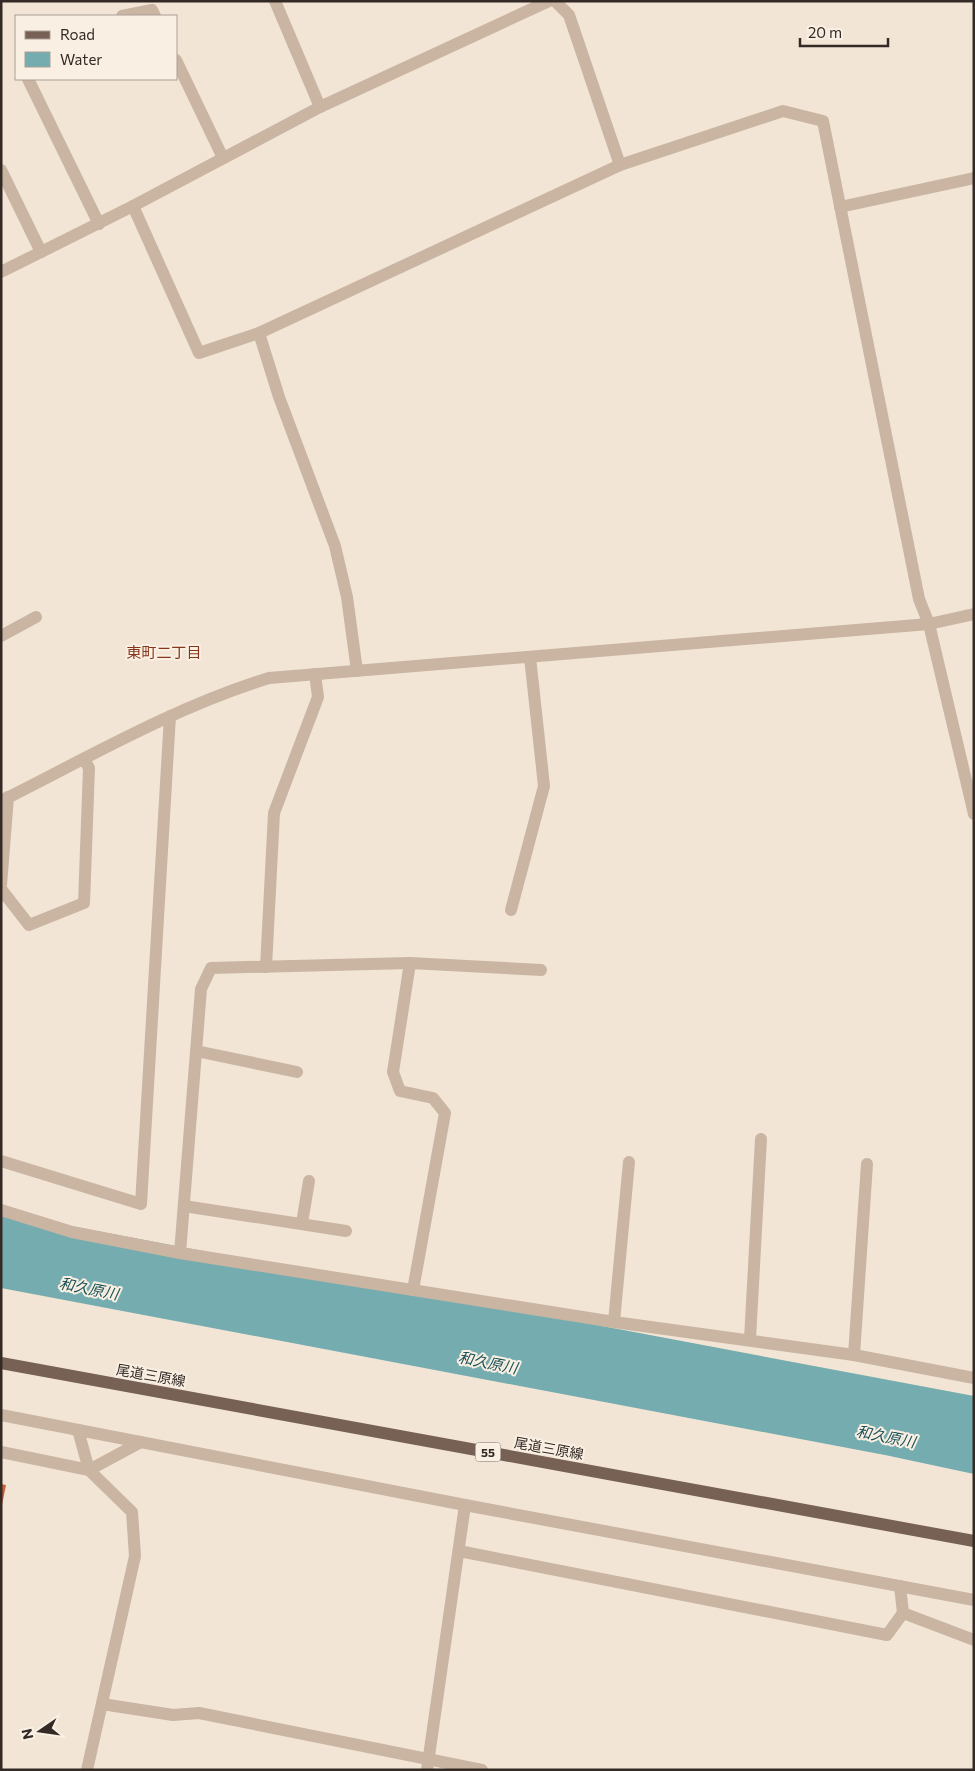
<svg xmlns="http://www.w3.org/2000/svg" width="975" height="1771" font-family="Commissioner,'Noto Sans JP',sans-serif">
<style>
.water{fill:#75acaf}
.building{fill:#cb603b}
.lines{fill:none;stroke-linecap:round;stroke-linejoin:round}
.minor{stroke:#cab5a2;stroke-width:12}
.major{stroke:#776155;stroke-width:12}
.labels{text-anchor:middle;dominant-baseline:central;stroke-width:4;stroke-linejoin:round;paint-order:stroke}
.shield{fill:#f9efe3;stroke:#6f655e;stroke-width:1}
.shield-label{font-size:12px;font-weight:bold;fill:#342a25}
.street-label{font-size:14px;fill:#342a25;stroke:#f9efe3}
.neighbourhood-label{font-size:15px;fill:#86361b;stroke:#f9efe3}
.water-label{font-size:15px;font-style:italic;fill:#195257;stroke:#f9efe3}
</style>
<rect width="100%" height="100%" fill="#f2e5d6"/>
<polygon class="water" points="1,1213 974,1396 974,1474 885,1455 1,1288"/>
<polygon class="building" points="1,1484 6,1485 2,1505 1,1505"/>
<g class="lines">
<g class="minor">
<polyline points="275,1 320,107"/>
<polyline points="555,1 569,15 620,165 783,111 823,121 919,599 929,624 974,814"/>
<polyline points="122,16 152,10 155,16"/>
<polyline points="176,60 223,158"/>
<polyline points="28,79 99,224"/>
<polyline points="1,170 41,252"/>
<polyline points="133,206 199,353 259,333 620,165"/>
<polyline points="840,207 974,178"/>
<polyline points="1,272 133,206 320,107 549,1"/>
<polyline points="259,333 279,397 335,546 347,597 357,671"/>
<polyline points="1,636 36,617"/>
<path d="M1 801C89 757 175 707 269 678L929 624 974 614"/>
<polyline points="1,885 8,797"/>
<polyline points="1,889 29,925 84,903 89,768 84,759"/>
<polyline points="511,910 544,786 530,657"/>
<polyline points="410,963 393,1072 400,1091 433,1098 445,1113 413,1290"/>
<polyline points="266,967 274,813 318,697 315,674"/>
<polyline points="196,1051 297,1072"/>
<polyline points="1,1161 141,1204 170,716"/>
<polyline points="184,1206 346,1231"/>
<polyline points="1,1210 72,1232 180,1253 614,1322 854,1355 974,1378"/>
<polyline points="302,1223 309,1181"/>
<polyline points="180,1253 201,989 211,968 410,963 541,970"/>
<polyline points="614,1322 629,1162"/>
<polyline points="750,1339 761,1139"/>
<polyline points="854,1355 867,1164"/>
<polyline points="1,1415 465,1505 974,1600"/>
<polyline points="78,1430 89,1470 141,1442"/>
<polyline points="1,1452 89,1470 132,1512 135,1556 87,1770"/>
<polyline points="459,1551 887,1635 903,1613"/>
<polyline points="900,1586 903,1613 974,1640"/>
<polyline points="102,1704 173,1715 199,1713 482,1770"/>
<polyline points="427,1770 465,1505"/>
</g>
<polyline class="major" points="1,1363 974,1541"/>
</g>
<g class="labels">
<rect class="shield" x="475.5" y="1442.5" width="25" height="19" rx="4"/>
<g class="shield-label">
<text x="488" y="1452">55</text>
</g>
<g class="street-label">
<text transform="translate(151 1375) rotate(10)">尾道三原線</text>
<text transform="translate(549 1448) rotate(10)">尾道三原線</text>
</g>
<g class="neighbourhood-label">
<text x="164" y="652">東町二丁目</text>
</g>
<g class="water-label">
<text transform="translate(89 1288) rotate(11)">和久原川</text>
<text transform="translate(488 1362) rotate(11)">和久原川</text>
<text transform="translate(886 1436) rotate(11)">和久原川</text>
</g>
</g>
<rect width="975" height="1771" fill="none" stroke="#342a25" stroke-width="5"/>
<rect x="15" y="15" width="162" height="65" fill="#f9efe3" stroke="#aaa097"/>
<rect x="25" y="31" width="25" height="8" fill="#776155" stroke="#aaa097"/>
<text x="60" y="40" font-size="15" fill="#342a25">Road</text>
<rect x="25" y="52" width="25" height="15" fill="#75acaf" stroke="#aaa097"/>
<text x="60" y="65" font-size="15" fill="#342a25">Water</text>
<g transform="translate(40 1731) rotate(257)" stroke="#f9efe3" stroke-width="4" paint-order="stroke">
<path d="M0-4L9 19L0 12L-9 19Z" fill="#342a25"/>
<text y="-8" font-size="14" font-weight="bold" text-anchor="middle" fill="#342a25">N</text>
</g>
<path d="M800 38v8h88v-8" fill="none" stroke="#342a25" stroke-width="2.5"/>
<text x="808" y="38" font-size="15" fill="#342a25" stroke="#f9efe3" stroke-width="4" paint-order="stroke">20 m</text>
</svg>
